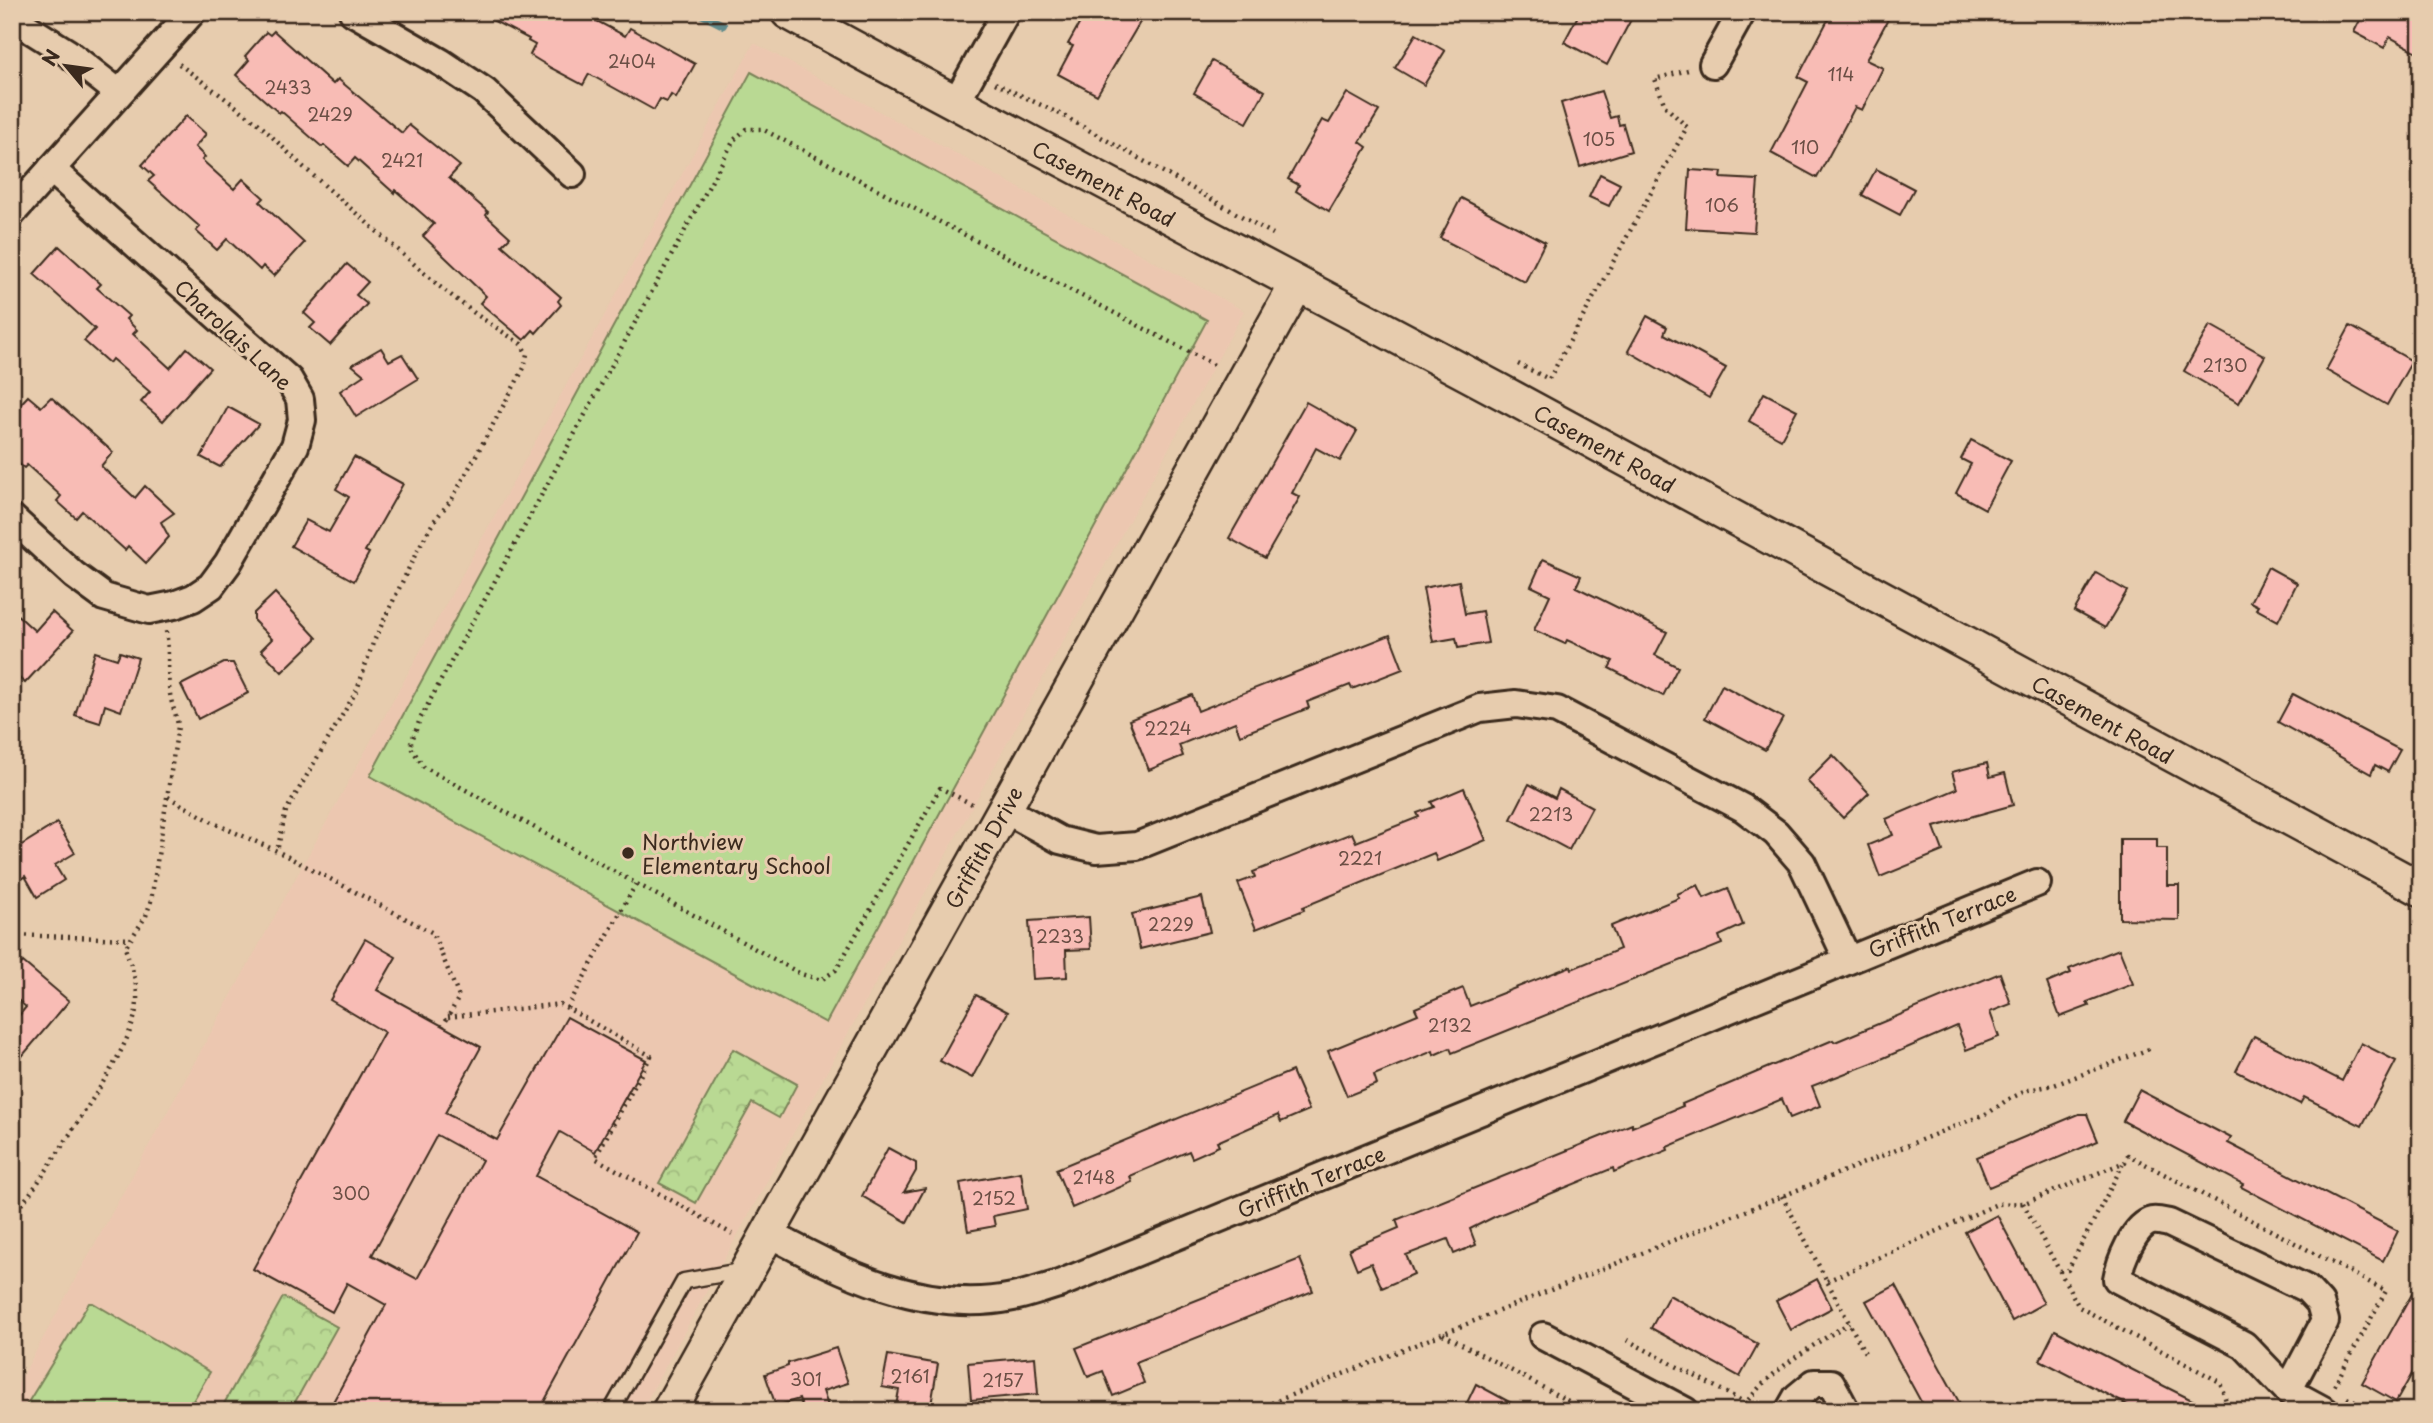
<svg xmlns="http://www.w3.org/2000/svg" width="2433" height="1423" font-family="'Playpen Sans',sans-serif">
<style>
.built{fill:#ecc7b0}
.grass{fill:#b9d993;stroke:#7a8258;stroke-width:2}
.park{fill:url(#park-crowns);stroke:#7a8258;stroke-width:2}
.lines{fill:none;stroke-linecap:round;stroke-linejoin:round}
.stream{stroke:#618b8c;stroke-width:8}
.building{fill:#f8bcb5;stroke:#3b2a1e;stroke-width:2;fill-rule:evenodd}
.service-casing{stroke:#3b2a1e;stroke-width:19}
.minor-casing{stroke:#3b2a1e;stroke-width:32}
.tertiary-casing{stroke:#3b2a1e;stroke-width:38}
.path{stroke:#3b2a1e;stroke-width:4.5;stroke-dasharray:2 5;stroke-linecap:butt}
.service{stroke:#e7ccae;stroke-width:14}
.minor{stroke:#e7ccae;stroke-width:26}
.tertiary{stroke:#e7ccae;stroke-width:33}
.poi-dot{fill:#3b2a1e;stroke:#e7ccae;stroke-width:2.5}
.labels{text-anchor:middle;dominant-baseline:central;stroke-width:6;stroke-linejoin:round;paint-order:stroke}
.number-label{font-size:18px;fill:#6a4e44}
.street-label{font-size:21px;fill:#3b2a1e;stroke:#e7ccae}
.poi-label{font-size:21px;fill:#3b2a1e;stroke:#e7ccae;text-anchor:start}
</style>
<defs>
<pattern id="park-crowns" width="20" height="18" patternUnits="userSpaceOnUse" patternTransform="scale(1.75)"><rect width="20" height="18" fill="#b9d993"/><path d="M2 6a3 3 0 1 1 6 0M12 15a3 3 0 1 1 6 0" fill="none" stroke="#a0ba7e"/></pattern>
</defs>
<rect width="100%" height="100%" fill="#e7ccae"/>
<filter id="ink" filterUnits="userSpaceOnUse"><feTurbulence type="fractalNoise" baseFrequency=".0143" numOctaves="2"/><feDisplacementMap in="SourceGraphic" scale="14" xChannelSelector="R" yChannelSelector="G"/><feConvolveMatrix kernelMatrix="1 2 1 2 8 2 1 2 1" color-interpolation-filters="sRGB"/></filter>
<g filter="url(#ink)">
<polygon class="built" points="754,43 1244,311 641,1411 19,1411 12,1407 12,1395"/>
<g class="grass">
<polygon points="751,72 1207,320 826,1023 370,776"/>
<polygon points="89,1303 93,1303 210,1372 187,1411 24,1409"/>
</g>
<g class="park">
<polygon points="733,1049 797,1084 779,1118 752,1103 696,1203 659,1183"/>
<polygon points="283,1297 337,1327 290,1411 220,1411"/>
</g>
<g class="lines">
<polyline class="stream" points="697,12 723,25"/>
</g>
<g class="building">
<polygon points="477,12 580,12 625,36 630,28 695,64 676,98 671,95 667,102 660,99 654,110 589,74 583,85 551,68 530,55 535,45 528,41 529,39"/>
<polygon points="1086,12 1146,12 1097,95 1058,74 1073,46 1068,44"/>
<polygon points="1580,12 1635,12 1607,65 1564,42"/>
<polygon points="1832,12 1892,12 1866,60 1883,68 1862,110 1855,107 1817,178 1771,153 1808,82 1798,77"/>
<polygon points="2364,12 2421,12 2421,54 2390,37 2384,48 2354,32"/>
<polygon points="274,31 333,84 338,79 402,133 409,125 460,166 449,178 488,212 486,215 510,237 502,245 561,297 558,301 561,305 536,333 533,330 524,340 480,303 486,296 423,236 434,224 395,190 394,193 355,158 348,166 324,145 322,147 281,111 279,113 236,75 249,60 245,56 266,32 270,35"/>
<polygon points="1416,34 1445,51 1424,85 1395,68"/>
<polygon points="1212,61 1265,91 1247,123 1194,93"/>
<polygon points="1601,91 1610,118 1617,116 1619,125 1623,124 1631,151 1580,167 1561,103"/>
<polygon points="1347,93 1379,111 1360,142 1367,147 1329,211 1296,191 1299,185 1288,179 1322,120 1329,123"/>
<polygon points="186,116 206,134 195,147 205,157 202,160 234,189 243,179 264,198 260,202 304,243 274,276 263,266 260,270 227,239 217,250 196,231 200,227 148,181 154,176 142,165"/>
<polygon points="1876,169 1914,189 1900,215 1862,195"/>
<polygon points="1690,170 1722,172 1721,178 1758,180 1754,232 1686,228"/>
<polygon points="1600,174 1620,184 1609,206 1589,197"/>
<polygon points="1461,198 1545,242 1525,282 1440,238"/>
<polygon points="59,246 101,284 97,288 129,316 126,319 137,330 133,334 170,368 187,348 210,368 163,421 141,402 150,392 112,359 109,363 84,341 95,329 34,274"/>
<polygon points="347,264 368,282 356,295 367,304 330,345 310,328 315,323 304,313"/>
<polygon points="1647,316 1667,327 1664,334 1726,368 1709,398 1628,351"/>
<polygon points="2210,325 2265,356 2239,403 2184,371"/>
<polygon points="2350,326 2412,361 2387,405 2326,370"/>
<polygon points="381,348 389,361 402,354 418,379 356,417 340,391 364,375 352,365"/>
<polygon points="1764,393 1797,410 1781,439 1749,421"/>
<polygon points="28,396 41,407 51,397 113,452 101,466 135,498 145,486 174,513 161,522 169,537 146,563 128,546 125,550 82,511 76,518 57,501 61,496 27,465 24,468 12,458 12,413"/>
<polygon points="1306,402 1357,431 1340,461 1316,448 1292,493 1300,497 1265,558 1229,538"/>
<polygon points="228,407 259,424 220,467 201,457"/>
<polygon points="1971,440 2011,461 1985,509 1956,493 1971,464 1961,459"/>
<polygon points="354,457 403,484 365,551 369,553 354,581 291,546 306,520 329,532 349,497 336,489"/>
<polygon points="1543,559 1581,576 1576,587 1667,632 1655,655 1678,667 1663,696 1609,668 1613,661 1567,640 1565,644 1534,630 1550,595 1531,586"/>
<polygon points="2268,567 2297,583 2278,621 2256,609 2258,606 2250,602"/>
<polygon points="2096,573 2127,591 2105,628 2074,611"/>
<polygon points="1459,581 1465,614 1482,611 1488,643 1458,648 1456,638 1433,642 1423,588"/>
<polygon points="275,593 317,638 282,672 261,650 272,639 254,621 254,613"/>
<polygon points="12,610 35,631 52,612 73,631 25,683 12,672"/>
<polygon points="1390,635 1403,669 1352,689 1350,685 1307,702 1309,708 1240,735 1235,722 1179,745 1183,756 1149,770 1129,720 1192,695 1198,711"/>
<polygon points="95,652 117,659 120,652 138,658 121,711 105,705 100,723 75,715"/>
<polygon points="224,663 233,663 248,693 198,719 181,685"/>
<polygon points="1722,685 1783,718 1765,750 1705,718"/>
<polygon points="2293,694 2400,750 2388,772 2375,765 2371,774 2278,722"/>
<polygon points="1833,755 1869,793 1843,818 1807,781"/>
<polygon points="1987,763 1990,777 2005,773 2013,805 1934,827 1943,851 1880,877 1868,845 1893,835 1886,819 1957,789 1952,772"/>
<polygon points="1529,784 1555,798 1559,789 1592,807 1569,850 1511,819"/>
<polygon points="1464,788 1486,840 1437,861 1434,853 1303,907 1304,910 1256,929 1238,883 1255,877 1253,872 1352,833 1356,842 1419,817 1417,813 1434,807 1431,802"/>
<polygon points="57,823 75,853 55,865 64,880 37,897 25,876 21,879 12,865 12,851"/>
<polygon points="2120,839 2157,839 2157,848 2167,848 2167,885 2179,885 2179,920 2120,919"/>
<polygon points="1698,885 1704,898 1728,888 1743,925 1719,936 1722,944 1452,1053 1450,1048 1434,1055 1433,1051 1374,1075 1377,1084 1347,1096 1328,1051 1418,1014 1415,1008 1463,988 1470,1006 1571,966 1572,969 1620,949 1611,926 1679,898 1677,894"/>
<polygon points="1202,897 1210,932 1140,949 1132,914"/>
<polygon points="1089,917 1091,949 1066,950 1067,977 1033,979 1029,921"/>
<path d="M365 939 396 957 377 990 481 1047 445 1113 497 1140 567 1017 646 1060 595 1152 560 1132 536 1176 637 1232 539 1411H328L386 1305 347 1283 332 1312 253 1269 384 1032 330 1000ZM437 1135 482 1160 417 1279 372 1255Z"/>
<polygon points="2119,949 2133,984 2087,1002 2089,1006 2060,1017 2047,983 2071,973 2069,969"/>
<polygon points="23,962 69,1001 12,1068 12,1024 26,1007 12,995 12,974"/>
<polygon points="2000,973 2011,1004 1990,1012 1999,1037 1966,1050 1957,1026 1872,1063 1812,1086 1820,1106 1790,1118 1782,1099 1667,1147 1668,1150 1614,1172 1613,1168 1494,1217 1470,1229 1476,1245 1454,1254 1448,1239 1406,1255 1414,1274 1382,1288 1371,1263 1357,1269 1349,1249 1399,1228 1396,1220 1632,1124 1632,1127 1683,1106 1682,1104 1769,1067 1833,1040 1835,1042"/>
<polygon points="976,995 1008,1012 972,1078 940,1061"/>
<polygon points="2254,1036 2342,1081 2361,1043 2396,1061 2362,1126 2304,1097 2300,1104 2236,1071"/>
<polygon points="1292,1071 1309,1110 1281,1122 1278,1115 1217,1142 1219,1146 1192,1158 1189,1151 1130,1176 1132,1182 1072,1208 1056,1169"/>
<polygon points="2139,1090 2231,1138 2228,1143 2398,1231 2383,1261 2241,1187 2243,1184 2123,1121"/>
<polygon points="2079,1114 2087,1114 2098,1141 1989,1187 1977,1157"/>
<polygon points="888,1148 916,1163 916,1171 904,1192 925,1188 907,1222 862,1196"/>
<polygon points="1021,1172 1027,1209 993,1216 995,1226 968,1231 960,1183"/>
<polygon points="1997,1215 2044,1303 2012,1321 1965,1232"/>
<polygon points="1300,1259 1313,1291 1136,1362 1144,1383 1113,1396 1103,1371 1088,1377 1076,1348"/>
<polygon points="2421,1278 2421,1358 2396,1402 2362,1383"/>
<polygon points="1817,1279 1832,1308 1791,1330 1776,1301"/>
<polygon points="1896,1285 1933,1355 1964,1411 1926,1411 1866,1301"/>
<polygon points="1669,1295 1758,1344 1740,1377 1651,1328"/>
<polygon points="2055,1330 2164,1386 2214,1411 2139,1411 2040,1360"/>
<polygon points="836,1348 848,1383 823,1391 828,1406 812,1411 803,1411 799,1399 776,1406 765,1374 788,1366 788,1363"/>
<polygon points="888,1355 938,1364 930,1411 895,1411 899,1390 882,1387"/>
<polygon points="1035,1357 1038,1394 971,1400 968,1363"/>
<polygon points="1476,1384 1526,1411 1463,1411"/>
</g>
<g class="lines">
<g class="service-casing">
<polyline id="service" points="611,1411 684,1281 746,1270"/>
</g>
<g class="minor-casing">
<g id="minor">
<polyline points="353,12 442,63 484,91 572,174"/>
<polyline points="12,18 68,53 119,93"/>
<polyline points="1713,64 1742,12"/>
<polyline points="955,104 1006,12"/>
<polyline points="12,213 192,12"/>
<polyline points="12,518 74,575 104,597 149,610 174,605 193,598 211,586 228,563 295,446 302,420 300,399 289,380 51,169"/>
<polyline points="1004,809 1060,840 1096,849 1137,846 1480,708 1516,704 1557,710 1743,808 1776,833 1802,863 1848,960"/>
<path d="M768 1233C843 1273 924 1315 1013 1297 1028 1294 1044 1288 1059 1284L2037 883"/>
<polyline points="1543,1336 1685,1411"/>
<path d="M2288 1391 2325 1321 2320 1303 2307 1289 2169 1223C2164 1222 2157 1220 2152 1221 2134 1225 2120 1262 2117 1279L2244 1345 2288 1391 2325 1411"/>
<polyline points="1789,1411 1797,1397 1814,1383 1831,1383 1846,1411"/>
</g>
</g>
<g class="tertiary-casing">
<g id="tertiary">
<path d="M788 12C1027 143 1270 268 1511 397 1815 560 2116 727 2421 889"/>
<polyline points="669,1411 1297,284"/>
</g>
</g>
<g class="path">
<polyline points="179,64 258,123 299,163 439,286 477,315 521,344 527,354 524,368 452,499 434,521 417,551 373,643 357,690 286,811 277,851"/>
<polyline points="995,83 1062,115 1273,234"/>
<polyline points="1518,364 1549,379 1687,127 1665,106 1655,79 1688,70"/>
<polyline points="168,797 216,824 277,851 433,933 459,997 443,1026"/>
<polyline points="972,804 940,788 836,970 821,980 801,974 424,767 410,746 420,719 734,140 746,129 762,129 1216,366"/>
<polyline points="12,935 130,939"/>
<polyline points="567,1008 636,884"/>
<polyline points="448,1017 560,1004 651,1056 595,1158 732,1234"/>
<polyline points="1782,1196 1865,1353"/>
<polyline points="2023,1203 2079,1307 2220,1382 2227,1404 2239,1411"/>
<path d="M12 1215C36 1189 54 1158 74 1128 93 1097 130 1046 136 1010 140 990 132 967 125 948L146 916 151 901 178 726C177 716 173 709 171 699 166 677 170 654 166 631"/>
<polyline points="2060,1271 2068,1270 2123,1164"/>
<polyline points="1827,1281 1997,1204 2025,1203 2125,1162 2128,1155 2386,1291 2333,1388"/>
<polyline points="1443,1334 1587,1411"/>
<polyline points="1627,1340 1761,1411"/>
<polyline points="2347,1398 2371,1411"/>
<polyline points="1252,1411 1990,1112 2007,1100 2028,1090 2054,1085 2152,1048"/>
<path d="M1740 1411C1767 1371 1810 1348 1849 1323"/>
</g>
<use href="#service" class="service"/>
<use href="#minor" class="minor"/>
<use href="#tertiary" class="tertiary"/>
</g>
</g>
<circle class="poi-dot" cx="628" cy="853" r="7"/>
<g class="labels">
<g class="number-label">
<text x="632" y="60">2404</text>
<text x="1841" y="73">114</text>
<text x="288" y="86">2433</text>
<text x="330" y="113">2429</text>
<text x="1599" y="138">105</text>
<text x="1805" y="146">110</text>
<text x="402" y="159">2421</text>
<text x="1722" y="204">106</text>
<text x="2225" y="364">2130</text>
<text x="1168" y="727">2224</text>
<text x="1551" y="813">2213</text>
<text x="1360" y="857">2221</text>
<text x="1171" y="923">2229</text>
<text x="1060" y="935">2233</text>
<text x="1450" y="1024">2132</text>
<text x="1094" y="1176">2148</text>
<text x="351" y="1192">300</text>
<text x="994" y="1197">2152</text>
<text x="910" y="1375">2161</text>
<text x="806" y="1378">301</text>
<text x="1003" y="1379">2157</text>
</g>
<g class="street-label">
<text transform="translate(1104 183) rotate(28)">Casement Road</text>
<text transform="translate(234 334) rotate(43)">Charolais Lane</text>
<text transform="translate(1605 448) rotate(29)">Casement Road</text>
<text transform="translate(2103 719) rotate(29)">Casement Road</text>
<text transform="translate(983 847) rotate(-61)">Griffith Drive</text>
<text transform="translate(1942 921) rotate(-22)">Griffith Terrace</text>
<text transform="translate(1311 1181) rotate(-22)">Griffith Terrace</text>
</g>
<g class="poi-label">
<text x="642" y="841">Northview<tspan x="642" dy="24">Elementary School</tspan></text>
</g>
</g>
<rect width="2433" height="1423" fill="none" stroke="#e7ccae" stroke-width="42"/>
<rect x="21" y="21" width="2391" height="1381" fill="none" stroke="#3b2a1e" stroke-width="2.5" filter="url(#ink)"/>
<g transform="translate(66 66) rotate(299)" stroke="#e7ccae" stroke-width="5" paint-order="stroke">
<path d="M0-5L12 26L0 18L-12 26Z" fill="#3b2a1e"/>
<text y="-10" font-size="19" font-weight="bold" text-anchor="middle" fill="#3b2a1e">N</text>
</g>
</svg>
